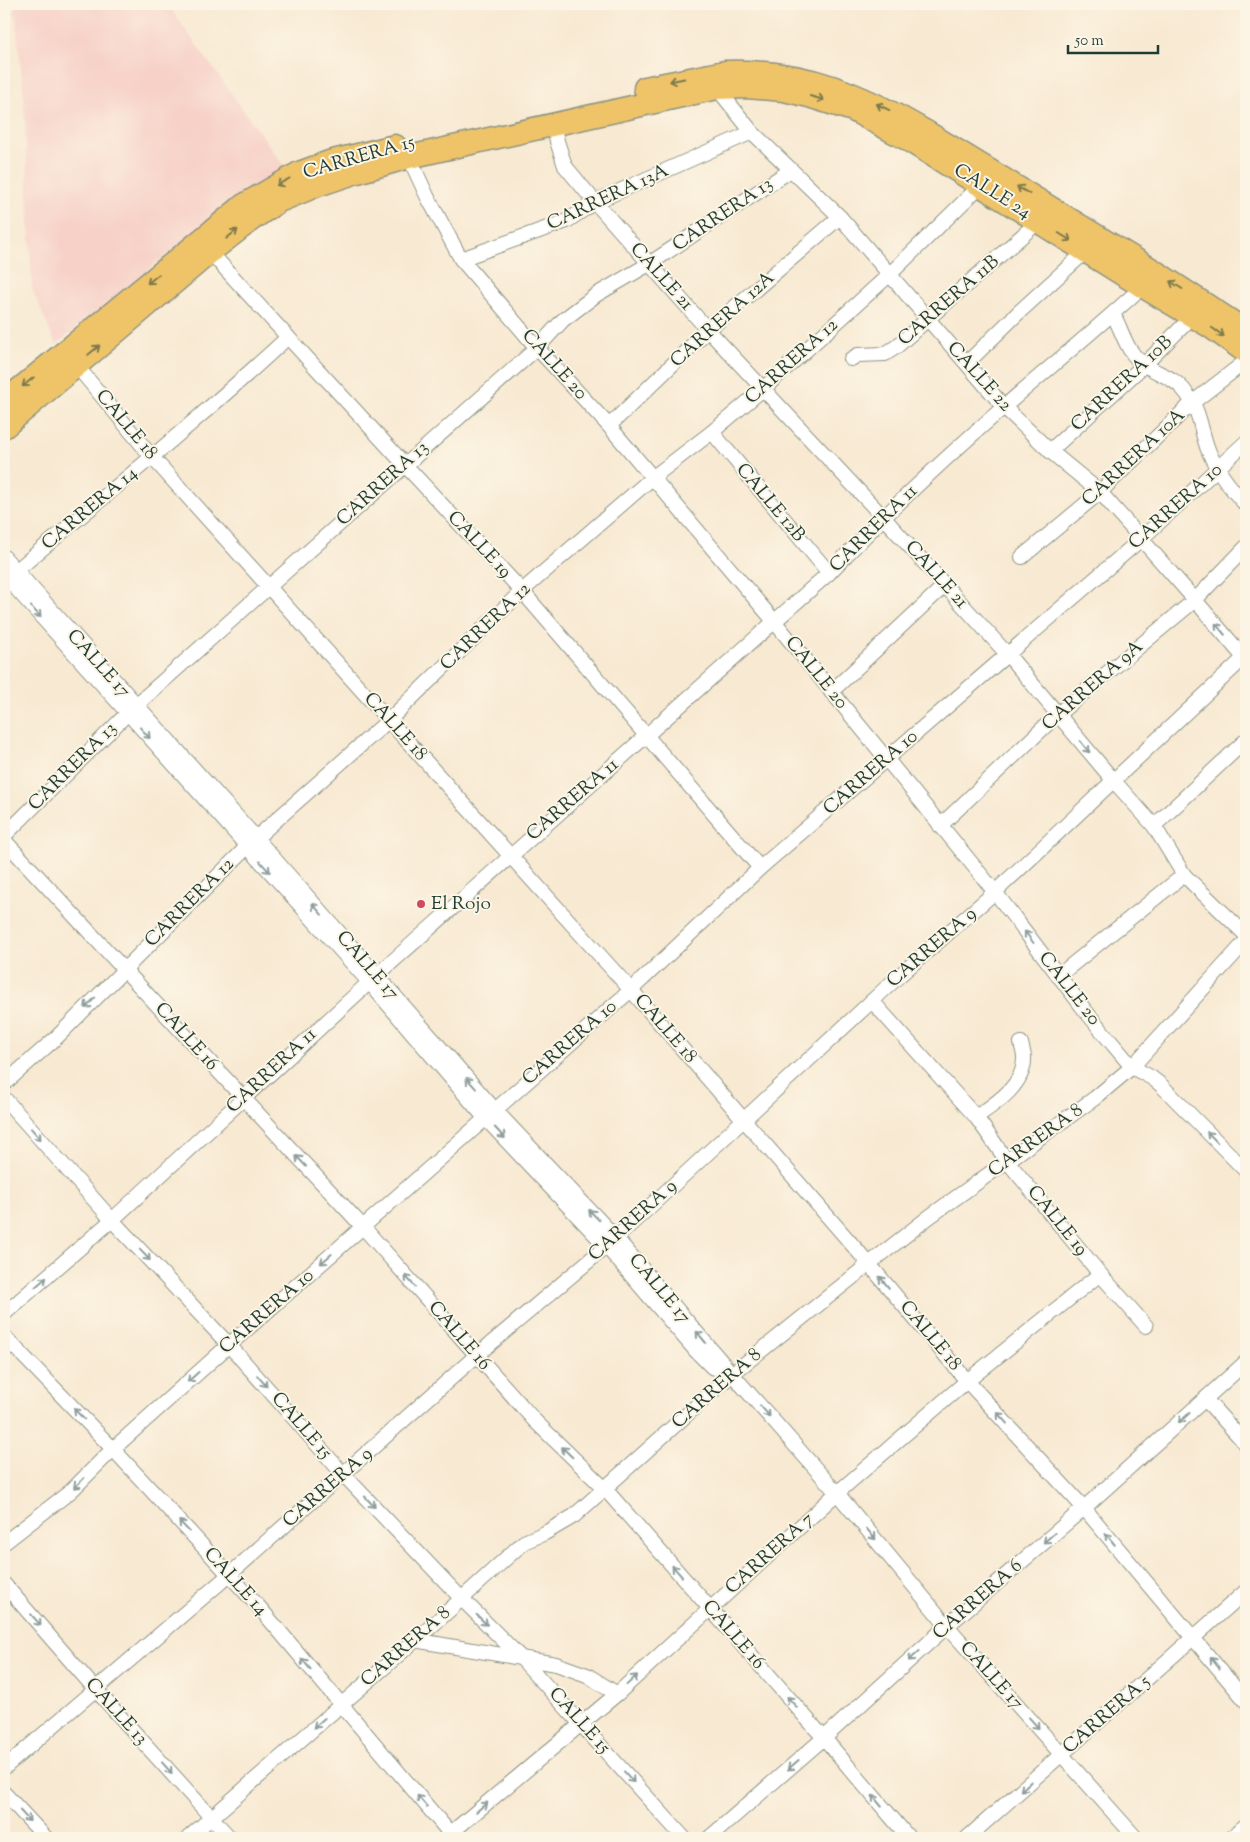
<svg xmlns="http://www.w3.org/2000/svg" width="1250" height="1842" font-family="'Sorts Mill Goudy',serif">
<style>
.built{fill:#f7d1c8}
.lines{fill:none;stroke-linecap:round;stroke-linejoin:round}
.street-casing{stroke:#8c9383;stroke-width:16}
.primary-casing{stroke:#8c9383;stroke-width:25}
.street{stroke:#fff;stroke-width:14}
.primary{stroke:#efc469;stroke-width:22}
.oneway{stroke:#7d7a4c}
.oneway2{stroke:#8f9e9a}
.poi-dot{fill:#d1495b;stroke:#fcf5e5;stroke-width:2}
.labels{text-anchor:middle;dominant-baseline:central;stroke-width:4;stroke-linejoin:round;paint-order:stroke}
.street-label{font-size:19px;fill:#1f3d34;stroke:#fcf5e5}
.poi-label{font-size:19px;fill:#1f3d34;stroke:#fcf5e5;text-anchor:start}
</style>
<rect width="100%" height="100%" fill="#fcf5e5"/>
<filter id="ink" filterUnits="userSpaceOnUse"><feTurbulence type="fractalNoise" baseFrequency=".02" numOctaves="2"/><feDisplacementMap in="SourceGraphic" scale="10" xChannelSelector="R" yChannelSelector="G"/><feConvolveMatrix kernelMatrix="1 2 1 2 8 2 1 2 1" color-interpolation-filters="sRGB"/></filter>
<filter id="wash" filterUnits="userSpaceOnUse"><feTurbulence type="fractalNoise" baseFrequency=".0096" numOctaves="4" result="noise"/><feDisplacementMap in="SourceGraphic" scale="20" xChannelSelector="R" yChannelSelector="G"/><feGaussianBlur stdDeviation="1.12" result="paint"/><feColorMatrix in="noise" values="0 0 0 0 0 0 0 0 0 0 0 0 0 0 0 0 0 1.4 0 .05"/><feComposite in="paint" operator="in"/></filter>
<g filter="url(#wash)">
<rect width="100%" height="100%" fill="#f8e9d2"/>
<polygon class="built" points="14,4 167,4 288,172 228,205 56,345 32,289 24,98"/>
</g>
<g filter="url(#ink)">
<g class="lines">
<g class="street-casing">
<g id="street">
<polyline points="717,88 752,132 840,217 1004,407 1050,451 1100,492 1195,600 1246,660"/>
<polyline points="553,124 557,141 565,166 595,202 708,330 883,517 1008,655 1113,780 1154,826 1184,875 1246,935"/>
<polyline points="409,157 427,196 461,259 537,348 609,426 774,621 995,892 1084,1009 1106,1036 1132,1067 1152,1078 1161,1085 1246,1171"/>
<polyline points="210,252 405,465 522,591 760,868"/>
<polyline points="461,259 567,221 595,202 752,132"/>
<path d="M1113 314C1123 332 1126 353 1145 365 1158 374 1173 377 1183 389 1202 411 1199 428 1209 452 1218 473 1231 489 1246 505"/>
<polyline points="851,359 858,355 885,354 896,347 1039,221"/>
<polyline points="967,363 1018,313 1086,251"/>
<polyline points="76,365 152,457 631,990 869,1264 967,1381 1084,1508 1246,1701"/>
<polyline points="609,426 708,330 840,217"/>
<polyline points="712,432 829,573"/>
<polyline points="1050,451 1144,365 1193,316"/>
<polyline points="4,557 256,838 495,1110 616,1238 732,1374 837,1493 947,1626 1136,1838"/>
<polyline points="1022,557 1100,492 1192,403 1246,361"/>
<polyline points="4,575 369,982 485,1118 606,1246 696,1351 712,1367 732,1374"/>
<path d="M10 576C103 497 199 420 288 337"/>
<polyline points="831,692 944,586"/>
<polyline points="940,826 1058,714 1195,600 1246,547"/>
<polyline points="1154,826 1246,740"/>
<polyline points="4,836 135,706 537,348 563,320 596,295 649,264 791,170"/>
<polyline points="4,840 363,1227 535,1421 605,1489 824,1738 909,1838"/>
<polyline points="1058,976 1184,875"/>
<polyline points="872,1001 976,1117 1008,1162 1100,1274 1146,1326"/>
<polyline points="4,1084 57,1037 256,838 389,720 522,591 652,478 712,432 763,389 889,275 981,185"/>
<polyline points="4,1098 112,1220 229,1345 344,1475 461,1598 522,1659 684,1838"/>
<path d="M976 1117C995 1104 1025 1085 1024 1058 1024 1053 1022 1048 1021 1043"/>
<path d="M4 1314 112 1220 376 976 829 573C885 514 944 459 1005 406 1051 366 1098 328 1143 286"/>
<polyline points="4,1336 113,1449 259,1607 454,1838"/>
<polyline points="1205,1399 1246,1444"/>
<polyline points="4,1543 71,1491 113,1449 229,1345 631,990 760,868 1140,540 1246,442"/>
<polyline points="4,1584 96,1690 230,1838"/>
<polyline points="414,1640 556,1664 587,1675 617,1694"/>
<polyline points="4,1768 229,1575 476,1356 616,1238 900,975 995,892 1246,656"/>
<polyline points="4,1793 46,1838"/>
<polyline points="188,1838 434,1624 524,1542 545,1533 574,1516 732,1374 869,1264 929,1217 1095,1098 1132,1067 1246,941"/>
<polyline points="445,1838 617,1694 837,1493 967,1381 1100,1274"/>
<polyline points="709,1838 824,1738 947,1626 1084,1508 1246,1362"/>
<polyline points="967,1838 1246,1591"/>
<polyline points="1231,1838 1246,1825"/>
</g>
</g>
<g class="primary-casing">
<g id="primary">
<path d="M645 88 725 72C804 69 862 94 928 133L1154 271 1246 331"/>
<polyline points="4,402 244,205 299,173 329,162 395,146"/>
<polyline points="4,427 210,252 251,220 279,201 318,185 354,173 409,157 717,88 747,87 784,90 809,96 853,110 905,138 1122,274 1211,327 1246,352"/>
</g>
</g>
<use href="#street" class="street"/>
<use href="#primary" class="primary"/>
</g>
<defs><path id="oneway-shaft" d="M-6 0H5M1.5-3L5.5 0L1.5 3" fill="none" stroke-width="1.6" stroke-linecap="round" stroke-linejoin="round" transform="scale(1.25)"/></defs>
<g class="oneway">
<use href="#oneway-shaft" transform="translate(677 80) rotate(168)"/>
<use href="#oneway-shaft" transform="translate(817 98) rotate(16)"/>
<use href="#oneway-shaft" transform="translate(883 107) rotate(-154)"/>
<use href="#oneway-shaft" transform="translate(283 182) rotate(152)"/>
<use href="#oneway-shaft" transform="translate(1023 190) rotate(-149)"/>
<use href="#oneway-shaft" transform="translate(232 234) rotate(-39)"/>
<use href="#oneway-shaft" transform="translate(1065 237) rotate(32)"/>
<use href="#oneway-shaft" transform="translate(153 279) rotate(141)"/>
<use href="#oneway-shaft" transform="translate(1176 285) rotate(-148)"/>
<use href="#oneway-shaft" transform="translate(1218 332) rotate(35)"/>
<use href="#oneway-shaft" transform="translate(94 350) rotate(-40)"/>
<use href="#oneway-shaft" transform="translate(28 382) rotate(141)"/>
</g>
<g class="oneway2">
<use href="#oneway-shaft" transform="translate(36 612) rotate(48)"/>
<use href="#oneway-shaft" transform="translate(1220 629) rotate(-130)"/>
<use href="#oneway-shaft" transform="translate(145 733) rotate(48)"/>
<use href="#oneway-shaft" transform="translate(1085 747) rotate(51)"/>
<use href="#oneway-shaft" transform="translate(265 867) rotate(48)"/>
<use href="#oneway-shaft" transform="translate(317 909) rotate(-131)"/>
<use href="#oneway-shaft" transform="translate(1029 937) rotate(-127)"/>
<use href="#oneway-shaft" transform="translate(90 1003) rotate(134)"/>
<use href="#oneway-shaft" transform="translate(471 1083) rotate(-132)"/>
<use href="#oneway-shaft" transform="translate(500 1133) rotate(47)"/>
<use href="#oneway-shaft" transform="translate(36 1134) rotate(49)"/>
<use href="#oneway-shaft" transform="translate(1212 1137) rotate(-134)"/>
<use href="#oneway-shaft" transform="translate(301 1161) rotate(-133)"/>
<use href="#oneway-shaft" transform="translate(594 1215) rotate(-134)"/>
<use href="#oneway-shaft" transform="translate(145 1255) rotate(47)"/>
<use href="#oneway-shaft" transform="translate(326 1259) rotate(139)"/>
<use href="#oneway-shaft" transform="translate(410 1281) rotate(-131)"/>
<use href="#oneway-shaft" transform="translate(41 1282) rotate(-41)"/>
<use href="#oneway-shaft" transform="translate(884 1282) rotate(-130)"/>
<use href="#oneway-shaft" transform="translate(701 1337) rotate(-130)"/>
<use href="#oneway-shaft" transform="translate(193 1377) rotate(138)"/>
<use href="#oneway-shaft" transform="translate(262 1381) rotate(49)"/>
<use href="#oneway-shaft" transform="translate(765 1411) rotate(49)"/>
<use href="#oneway-shaft" transform="translate(79 1414) rotate(-134)"/>
<use href="#oneway-shaft" transform="translate(1002 1418) rotate(-132)"/>
<use href="#oneway-shaft" transform="translate(1184 1418) rotate(138)"/>
<use href="#oneway-shaft" transform="translate(567 1452) rotate(-136)"/>
<use href="#oneway-shaft" transform="translate(79 1483) rotate(135)"/>
<use href="#oneway-shaft" transform="translate(370 1502) rotate(47)"/>
<use href="#oneway-shaft" transform="translate(184 1526) rotate(-133)"/>
<use href="#oneway-shaft" transform="translate(871 1534) rotate(51)"/>
<use href="#oneway-shaft" transform="translate(1049 1538) rotate(139)"/>
<use href="#oneway-shaft" transform="translate(1110 1539) rotate(-130)"/>
<use href="#oneway-shaft" transform="translate(677 1571) rotate(-131)"/>
<use href="#oneway-shaft" transform="translate(36 1620) rotate(49)"/>
<use href="#oneway-shaft" transform="translate(482 1620) rotate(44)"/>
<use href="#oneway-shaft" transform="translate(914 1656) rotate(138)"/>
<use href="#oneway-shaft" transform="translate(1215 1663) rotate(-130)"/>
<use href="#oneway-shaft" transform="translate(306 1664) rotate(-130)"/>
<use href="#oneway-shaft" transform="translate(632 1680) rotate(-43)"/>
<use href="#oneway-shaft" transform="translate(792 1702) rotate(-132)"/>
<use href="#oneway-shaft" transform="translate(319 1723) rotate(139)"/>
<use href="#oneway-shaft" transform="translate(1034 1723) rotate(48)"/>
<use href="#oneway-shaft" transform="translate(793 1765) rotate(139)"/>
<use href="#oneway-shaft" transform="translate(167 1768) rotate(48)"/>
<use href="#oneway-shaft" transform="translate(629 1777) rotate(48)"/>
<use href="#oneway-shaft" transform="translate(1026 1786) rotate(138)"/>
<use href="#oneway-shaft" transform="translate(422 1801) rotate(-131)"/>
<use href="#oneway-shaft" transform="translate(877 1801) rotate(-130)"/>
<use href="#oneway-shaft" transform="translate(482 1807) rotate(-40)"/>
<use href="#oneway-shaft" transform="translate(25 1816) rotate(47)"/>
</g>
</g>
<circle class="poi-dot" cx="421" cy="904" r="5"/>
<g class="labels">
<g class="street-label">
<text transform="translate(359 158) rotate(-16)">CARRERA 15</text>
<text transform="translate(992 192) rotate(32)">CALLE 24</text>
<text transform="translate(608 198) rotate(-25)">CARRERA 13A</text>
<text transform="translate(723 215) rotate(-34)">CARRERA 13</text>
<text transform="translate(661 277) rotate(48)">CALLE 21</text>
<text transform="translate(949 301) rotate(-41)">CARRERA 11B</text>
<text transform="translate(723 320) rotate(-42)">CARRERA 12A</text>
<text transform="translate(792 362) rotate(-42)">CARRERA 12</text>
<text transform="translate(554 365) rotate(48)">CALLE 20</text>
<text transform="translate(979 377) rotate(48)">CALLE 22</text>
<text transform="translate(1122 384) rotate(-43)">CARRERA 10B</text>
<text transform="translate(126 425) rotate(50)">CALLE 18</text>
<text transform="translate(1134 458) rotate(-43)">CARRERA 10A</text>
<text transform="translate(383 484) rotate(-42)">CARRERA 13</text>
<text transform="translate(770 503) rotate(50)">CALLE 12B</text>
<text transform="translate(1176 507) rotate(-42)">CARRERA 10</text>
<text transform="translate(90 509) rotate(-40)">CARRERA 14</text>
<text transform="translate(874 529) rotate(-45)">CARRERA 11</text>
<text transform="translate(479 545) rotate(47)">CALLE 19</text>
<text transform="translate(936 575) rotate(48)">CALLE 21</text>
<text transform="translate(486 627) rotate(-44)">CARRERA 12</text>
<text transform="translate(98 664) rotate(48)">CALLE 17</text>
<text transform="translate(816 673) rotate(51)">CALLE 20</text>
<text transform="translate(1093 686) rotate(-41)">CARRERA 9A</text>
<text transform="translate(395 727) rotate(48)">CALLE 18</text>
<text transform="translate(73 767) rotate(-45)">CARRERA 13</text>
<text transform="translate(871 773) rotate(-41)">CARRERA 10</text>
<text transform="translate(573 800) rotate(-41)">CARRERA 11</text>
<text transform="translate(190 903) rotate(-45)">CARRERA 12</text>
<text transform="translate(932 948) rotate(-41)">CARRERA 9</text>
<text transform="translate(367 966) rotate(49)">CALLE 17</text>
<text transform="translate(1069 989) rotate(52)">CALLE 20</text>
<text transform="translate(665 1029) rotate(49)">CALLE 18</text>
<text transform="translate(186 1037) rotate(48)">CALLE 16</text>
<text transform="translate(570 1043) rotate(-41)">CARRERA 10</text>
<text transform="translate(272 1071) rotate(-43)">CARRERA 11</text>
<text transform="translate(1036 1141) rotate(-36)">CARRERA 8</text>
<text transform="translate(633 1221) rotate(-42)">CARRERA 9</text>
<text transform="translate(1057 1221) rotate(51)">CALLE 19</text>
<text transform="translate(659 1289) rotate(50)">CALLE 17</text>
<text transform="translate(267 1312) rotate(-41)">CARRERA 10</text>
<text transform="translate(459 1336) rotate(49)">CALLE 16</text>
<text transform="translate(930 1336) rotate(50)">CALLE 18</text>
<text transform="translate(717 1389) rotate(-41)">CARRERA 8</text>
<text transform="translate(301 1426) rotate(49)">CALLE 15</text>
<text transform="translate(328 1488) rotate(-41)">CARRERA 9</text>
<text transform="translate(770 1554) rotate(-42)">CARRERA 7</text>
<text transform="translate(235 1582) rotate(48)">CALLE 14</text>
<text transform="translate(978 1600) rotate(-41)">CARRERA 6</text>
<text transform="translate(733 1635) rotate(49)">CALLE 16</text>
<text transform="translate(406 1647) rotate(-41)">CARRERA 8</text>
<text transform="translate(991 1676) rotate(48)">CALLE 17</text>
<text transform="translate(116 1712) rotate(48)">CALLE 13</text>
<text transform="translate(1107 1715) rotate(-41)">CARRERA 5</text>
<text transform="translate(579 1721) rotate(48)">CALLE 15</text>
</g>
<g class="poi-label">
<text x="431" y="904">El Rojo</text>
</g>
</g>
<rect width="1250" height="1842" fill="none" stroke="#fcf5e5" stroke-width="20"/>
<path d="M1068 45v8h90v-8" fill="none" stroke="#1f3d34" stroke-width="2.5"/>
<text x="1075" y="45" font-size="15" fill="#1f3d34" stroke="#fcf5e5" stroke-width="4" paint-order="stroke">50 m</text>
</svg>
